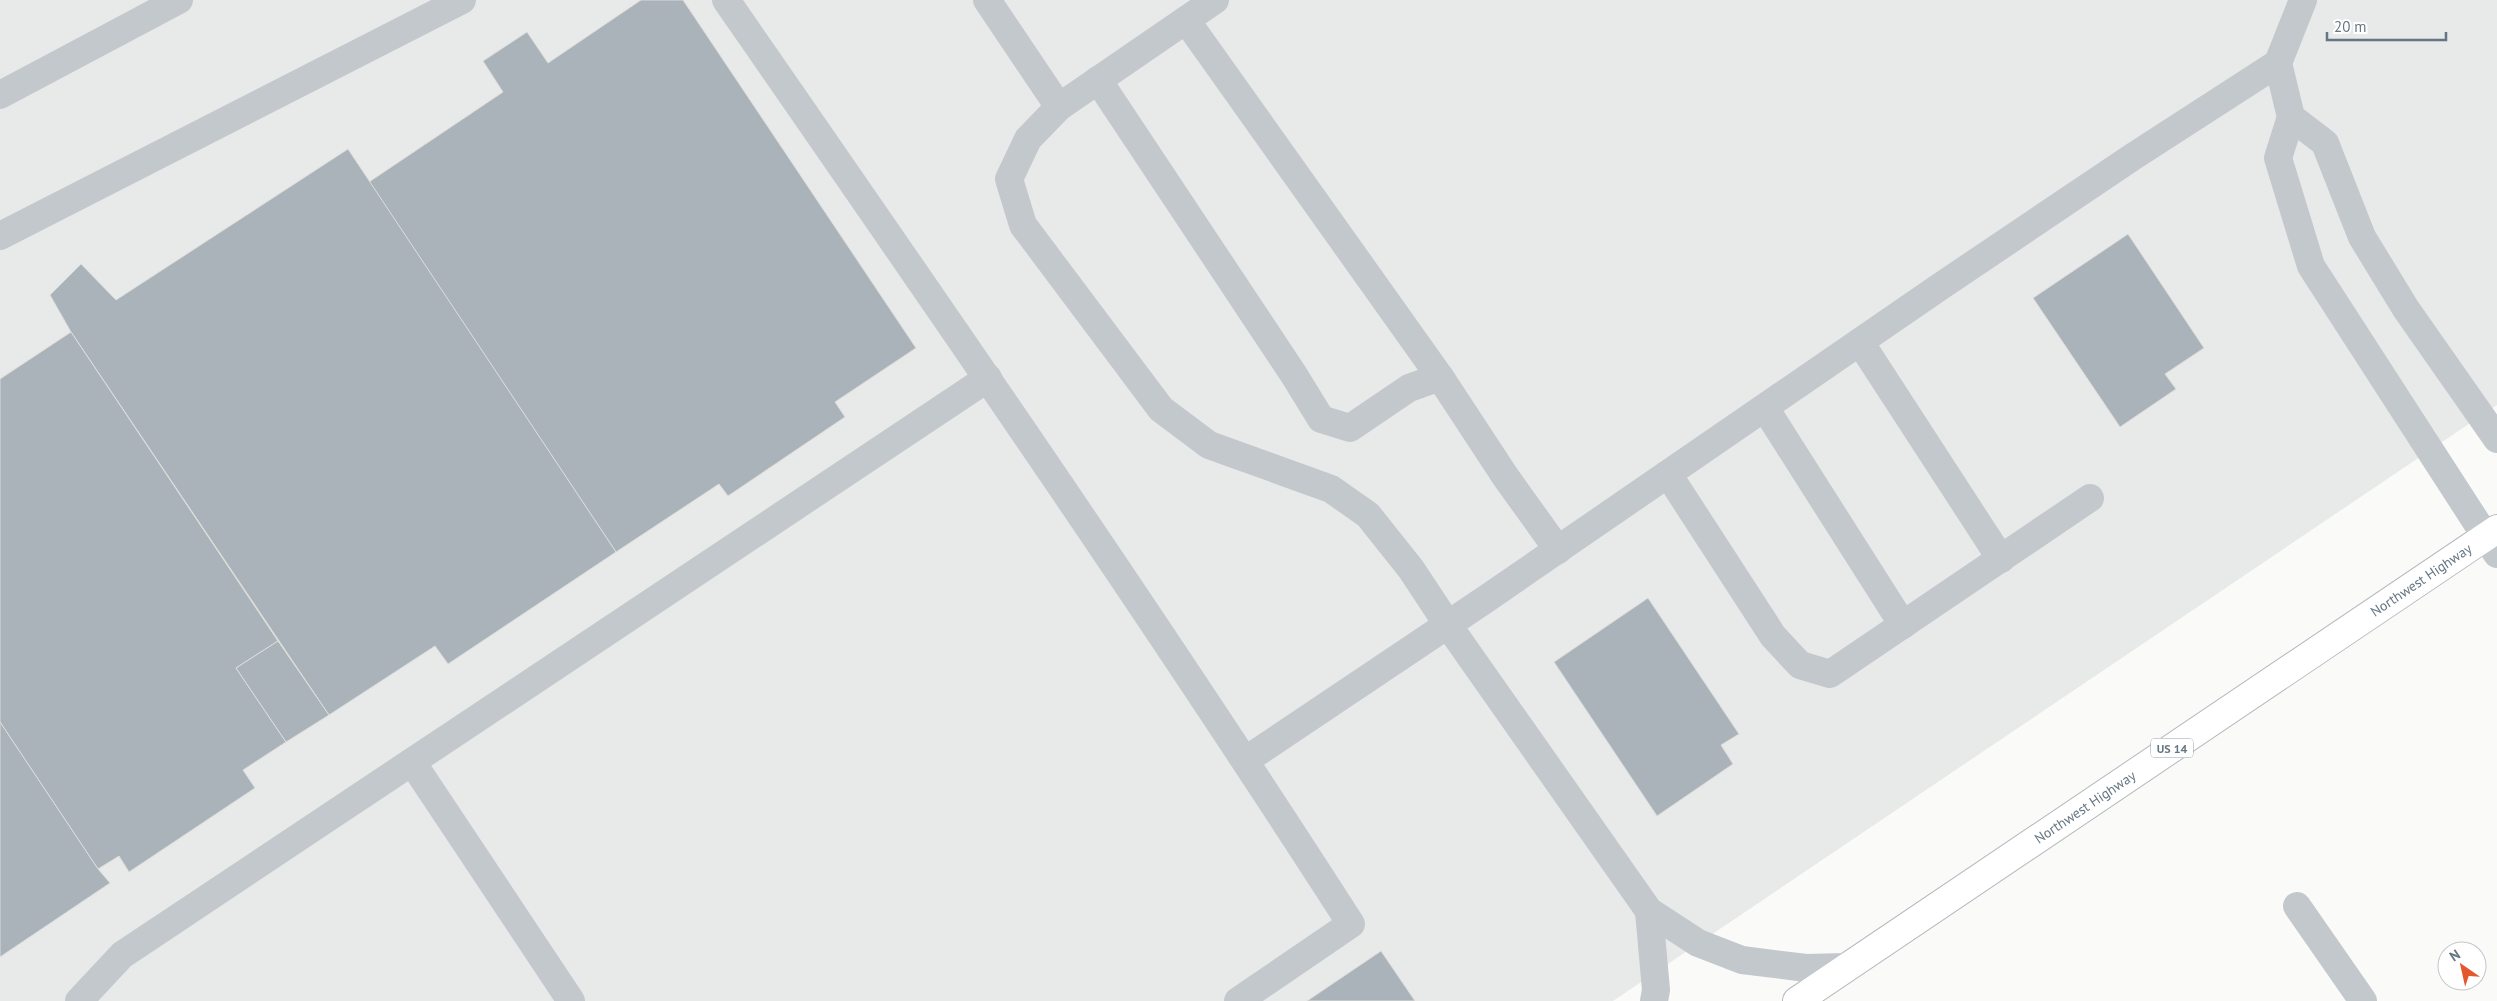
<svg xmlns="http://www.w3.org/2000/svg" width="2497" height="1001" font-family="'PT Sans',sans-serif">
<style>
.built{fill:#e8e9e9}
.building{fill:#aab3b9;stroke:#dcdcda}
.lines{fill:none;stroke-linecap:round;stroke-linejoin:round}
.major-casing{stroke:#b5babe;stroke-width:30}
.minor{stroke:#c3c8cc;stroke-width:28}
.major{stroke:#fff;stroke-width:28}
.labels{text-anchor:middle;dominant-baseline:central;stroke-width:5;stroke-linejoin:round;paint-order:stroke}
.shield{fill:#fff;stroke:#939fa8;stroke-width:1}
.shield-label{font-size:12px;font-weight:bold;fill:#657683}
.street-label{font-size:14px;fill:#657683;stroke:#fff}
</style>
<rect width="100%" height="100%" fill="#fafaf8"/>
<polygon class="built" points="0,0 2497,0 2497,405 1613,1001 0,1001"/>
<g class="building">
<polygon points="641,0 683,0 916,348 835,402 845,417 728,496 719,484 616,552 369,182 503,92 483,61 527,32 548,63"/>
<polygon points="348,149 616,552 448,664 435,646 329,715 71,332 50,295 81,264 116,300"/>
<polygon points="2128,234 2204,348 2165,374 2176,389 2120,427 2033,298"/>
<polygon points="71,332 278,641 236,668 286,742 243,770 255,788 129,872 119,856 98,869 0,722 0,379"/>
<polygon points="1648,598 1739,734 1721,745 1733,764 1657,816 1554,662"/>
<polygon points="278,641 329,715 286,742 236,668"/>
<polygon points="0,722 98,869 110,883 0,957"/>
<polygon points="1381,951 1415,1001 1307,1001"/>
</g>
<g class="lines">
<g class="major-casing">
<polyline id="major" points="1797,1001 2497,529"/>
</g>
<g class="minor">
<path d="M726 0C938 306 1150 611 1351 924L1238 1001"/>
<polyline points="987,0 1059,107"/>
<polyline points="1215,0 1059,107 1028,139 1009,179 1023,225 1161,409 1209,445 1331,489 1368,515 1411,569 1448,625 1649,911 1698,943 1742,960 1806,968 1847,967"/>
<polyline points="1186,20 1440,377"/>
<polyline points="2278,63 2291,117"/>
<polyline points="1098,80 1294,375 1321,419 1350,428 1409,388 1440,377 1505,476 1558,550"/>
<polyline points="0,95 179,0"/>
<polyline points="0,236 462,0"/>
<polyline points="1860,342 2001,559"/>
<polyline points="1765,408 1903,625"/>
<polyline points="2497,439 2406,309 2362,237 2325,143 2291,117 2278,158 2311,266 2497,554"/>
<polyline points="1668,474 1773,636 1800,665 1830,674 2090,498"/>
<polyline points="1246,760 1486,599 1941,286 2134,156 2278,63 2303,0"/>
<polyline points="412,762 571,1001"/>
<polyline points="2297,906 2363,1001"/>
<polyline points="1649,911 1656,990 1654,1001"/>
<polyline points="79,1001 122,955 988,378"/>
</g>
<use href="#major" class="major"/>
</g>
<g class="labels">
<rect class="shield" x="2151" y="738.5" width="42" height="19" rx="4"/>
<g class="shield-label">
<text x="2172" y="748">US 14</text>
</g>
<g class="street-label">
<text transform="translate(2421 580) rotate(-34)">Northwest Highway</text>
<text transform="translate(2085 807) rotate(-34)">Northwest Highway</text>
</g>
</g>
<g transform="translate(2462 966) rotate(326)"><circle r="24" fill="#ffffff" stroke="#c1c8cd"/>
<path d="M0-4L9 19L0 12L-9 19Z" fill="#e4572e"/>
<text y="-8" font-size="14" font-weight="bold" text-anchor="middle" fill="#657683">N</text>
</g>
<path d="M2327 32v8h119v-8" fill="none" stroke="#657683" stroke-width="2.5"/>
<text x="2334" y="32" font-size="15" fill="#657683" stroke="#ffffff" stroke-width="4" paint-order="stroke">20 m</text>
</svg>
